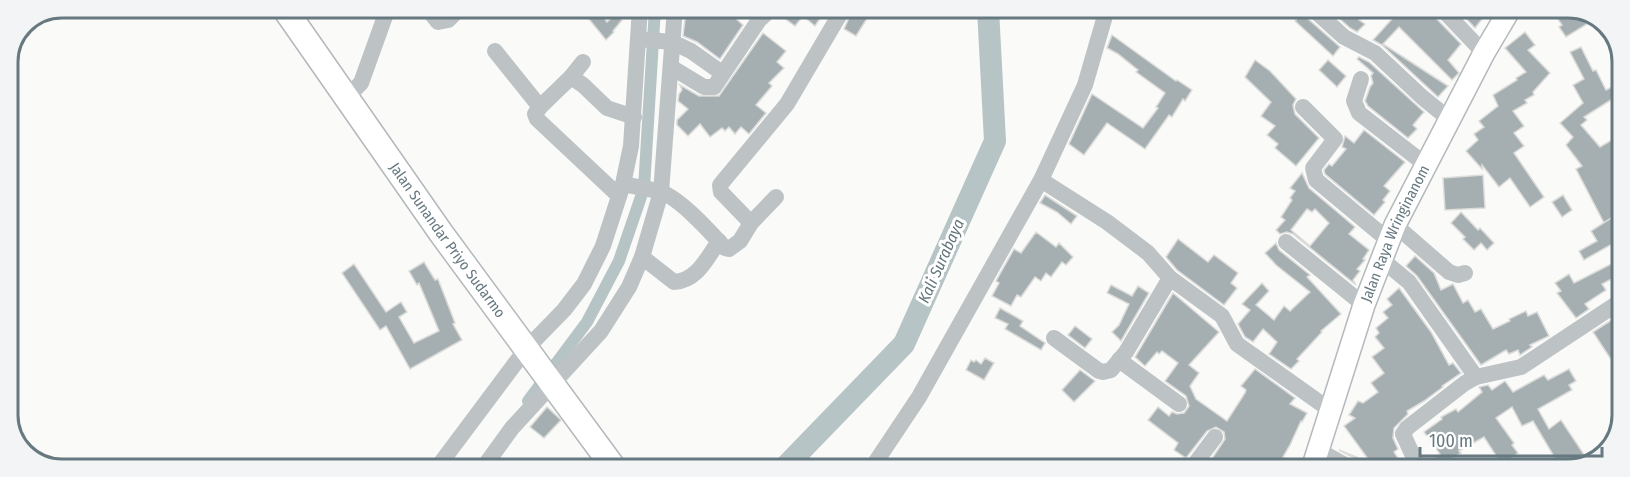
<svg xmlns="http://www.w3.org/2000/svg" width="1630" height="477" font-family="'Fira Sans Condensed',sans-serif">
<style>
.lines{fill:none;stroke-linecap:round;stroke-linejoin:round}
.canal{stroke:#b7c4c6;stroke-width:12}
.river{stroke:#b7c4c6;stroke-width:22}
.building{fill:#a5afb2;stroke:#dcdcda;stroke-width:1.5;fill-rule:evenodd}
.major-casing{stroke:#b3b9bc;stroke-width:24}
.highway-casing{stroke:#b3b8bb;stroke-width:27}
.minor{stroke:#bdc3c5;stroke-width:16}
.major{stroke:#fff;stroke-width:21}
.highway{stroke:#fff;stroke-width:24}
.labels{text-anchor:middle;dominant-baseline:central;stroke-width:6;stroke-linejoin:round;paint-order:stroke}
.street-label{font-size:15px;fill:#677980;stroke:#fff}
.water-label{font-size:16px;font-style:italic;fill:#62767a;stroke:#fff}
.rim{fill:none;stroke:#677980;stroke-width:3}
</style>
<rect width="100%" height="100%" fill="#fafaf8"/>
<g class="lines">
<polyline class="canal" points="528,401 587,322 619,261 644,188 655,8"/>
<polyline class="river" points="784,468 904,344 995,141 988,9"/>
</g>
<g class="building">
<polygon points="580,8 597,8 607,22 615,14 622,20 613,31 614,32 606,40"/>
<polygon points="689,8 724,8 743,25 720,59 697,42 683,36 685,20 687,16 685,15"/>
<polygon points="782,8 810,8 821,17 815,26 803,16 795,26 780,15"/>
<polygon points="853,9 873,9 856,36 844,29"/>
<polygon points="1292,9 1303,9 1306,17 1340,47 1333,56 1295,21 1300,16"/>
<polygon points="1335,9 1372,9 1359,20 1365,24 1357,32 1350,28 1332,12"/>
<polygon points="1401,9 1432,9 1434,16 1461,44 1448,60 1459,73 1452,80 1399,27 1383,44 1448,86 1438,97 1382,45 1373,40"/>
<polygon points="1457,9 1490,9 1475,28"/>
<polygon points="1551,9 1582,9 1611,29 1622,57 1616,60 1595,19 1566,37 1559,27 1562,25"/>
<polygon points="1525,32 1535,45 1528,50 1550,73 1533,92 1534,95 1525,100 1527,103 1513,111 1524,126 1514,133 1524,146 1514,153 1544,197 1530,207 1510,178 1499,187 1482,165 1482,169 1466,151 1478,140 1474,134 1484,127 1479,121 1498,106 1493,95 1517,80 1516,78 1526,72 1505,48"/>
<polygon points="763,33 786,51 777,62 784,68 769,83 772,86 756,105 766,113 749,134 741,127 735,134 729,127 725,131 722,128 710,137 700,124 688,136 677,125 677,120 688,109 678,101 679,94 682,90 680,85 699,96 719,96"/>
<polygon points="1112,35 1176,81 1177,80 1192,90 1185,101 1183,99 1172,117 1169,115 1145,149 1107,123 1084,155 1069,144 1092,94 1143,128 1158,108 1156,107 1165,93 1136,72 1138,70 1118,54 1107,48"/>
<polygon points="1581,47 1593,71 1596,70 1606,90 1622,82 1622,93 1584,117 1587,120 1581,125 1600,147 1622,134 1622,211 1604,223 1576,169 1582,166 1566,145 1573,137 1560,123 1583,103 1573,85 1584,79 1570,52"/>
<polygon points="1359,57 1369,62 1424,112 1413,125 1417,129 1408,138 1368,106 1365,101 1370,87 1373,83 1371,76 1373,73 1357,59"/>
<polygon points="1255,60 1270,71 1296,99 1293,105 1295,114 1319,138 1296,166 1275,148 1278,144 1267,135 1275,126 1261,116 1271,102 1245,77"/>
<polygon points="1328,60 1346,76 1337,87 1319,70"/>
<polygon points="1364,130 1405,162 1384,186 1390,191 1383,200 1385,202 1374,215 1325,174 1324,170 1329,164 1332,166 1346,149 1342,147 1345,136 1354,143"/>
<path d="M1302 173 1309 188 1355 227 1349 234 1369 250 1363 259 1365 260 1357 269 1360 271 1353 280 1356 285 1293 234 1287 232 1280 234 1276 230 1285 220 1281 217 1292 200 1290 198 1295 191 1290 188ZM1307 209 1312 212 1315 209 1329 223 1310 246 1291 230Z"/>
<polygon points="1483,175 1485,208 1445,210 1443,178"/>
<polygon points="1045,195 1077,216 1071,224 1057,212 1040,203"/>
<polygon points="1563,195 1572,210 1562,217 1552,202"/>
<polygon points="1461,212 1478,230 1480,228 1494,243 1487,250 1481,243 1474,250 1463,239 1465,237 1451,223"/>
<polygon points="1611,218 1621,239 1584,260 1579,251 1597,241 1591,231"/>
<polygon points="1036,232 1056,247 1059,243 1073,257 1066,265 1062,262 1051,277 1046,273 1041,281 1035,277 1021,297 1017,295 1011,306 992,296 999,283 996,281 1014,249 1021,253"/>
<polygon points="1178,239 1208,262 1214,255 1238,273 1231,283 1237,288 1224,305 1177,270 1166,257"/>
<polygon points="1276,243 1279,250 1310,275 1307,277 1341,314 1321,331 1322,332 1297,359 1299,361 1291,369 1269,354 1277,342 1263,329 1253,342 1245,337 1238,324 1250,310 1242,304 1262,283 1269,291 1256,305 1274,320 1284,306 1290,311 1310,292 1276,265 1265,253"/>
<polygon points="1415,256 1434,273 1441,290 1453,284 1463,303 1468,300 1475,312 1481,309 1493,329 1510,321 1509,319 1526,311 1528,316 1537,312 1549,336 1530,345 1532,347 1520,355 1518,350 1509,354 1506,350 1481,365 1417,276 1406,266"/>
<polygon points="1621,259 1621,274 1602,284 1606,290 1585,304 1589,309 1576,318 1557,293 1561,291 1555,283 1569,274 1574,283"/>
<polygon points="424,262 435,280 438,279 455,323 453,324 462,340 410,369 386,326 380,330 342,273 354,264 386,312 401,302 407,312 399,317 414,343 439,331 419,283 417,285 409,271"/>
<polygon points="1111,285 1132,296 1138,286 1149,293 1121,341 1112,332 1119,325 1129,304 1107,293"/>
<polygon points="1399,288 1431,332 1449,365 1453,363 1461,373 1442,386 1443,387 1424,401 1407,411 1408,414 1394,428 1393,438 1398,449 1394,452 1405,469 1362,469 1358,460 1339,450 1371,463 1344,426 1355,418 1349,415 1358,401 1363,403 1378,392 1371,383 1384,373 1372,357 1384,348 1375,337 1379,333 1376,328 1388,318 1383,312 1392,305 1387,299"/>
<polygon points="1173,293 1219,332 1189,365 1199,373 1190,386 1196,399 1227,421 1245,393 1246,390 1241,386 1255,369 1295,398 1290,404 1307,413 1302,422 1301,421 1290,445 1283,457 1287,460 1281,469 1223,469 1211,460 1225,439 1224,432 1216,427 1207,431 1186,458 1174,450 1178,443 1148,420 1158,407 1169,416 1172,412 1177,414 1184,413 1189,406 1186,396 1165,381 1178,363 1162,351 1159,354 1157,352 1145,366 1135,357"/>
<polygon points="1000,308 1023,321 1020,326 1045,343 1041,350 1005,329 1008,324 995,318"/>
<polygon points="1621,314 1621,351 1610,358 1593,332"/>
<polygon points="1075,326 1092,339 1085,348 1068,335"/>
<polygon points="985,358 994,363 984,380 966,370 971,360 974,362 976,360 981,364"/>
<polygon points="1569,369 1576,381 1569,385 1572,390 1538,409 1549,429 1561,420 1587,459 1568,470 1552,469 1548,462 1555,458 1533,421 1522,426 1512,407 1496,418 1514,443 1512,445 1518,453 1502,465 1484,437 1459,451 1461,453 1436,469 1429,469 1428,462 1440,454 1424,432 1442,419 1441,417 1456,409 1458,412 1482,392 1479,387 1488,385 1492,390 1505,381 1513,392 1544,375 1548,380"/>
<polygon points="1080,370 1095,381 1074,402 1062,390"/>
<polygon points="547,407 561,420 544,438 530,427"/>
</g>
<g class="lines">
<g class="major-casing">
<g id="major">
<path id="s1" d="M1312 469 1364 305 1395 225 1484 53 1510 9"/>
</g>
</g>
<g class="highway-casing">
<g id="highway">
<path id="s2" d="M284 8 441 233 614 468"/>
</g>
</g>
<g class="minor">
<polyline points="427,8 438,22 448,20 460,8"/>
<polyline points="1313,9 1344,37 1375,53 1422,97 1449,119"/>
<polyline points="1442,9 1484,53"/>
<polyline points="638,39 672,42 691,51 722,73"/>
<polyline points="495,51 540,107"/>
<polyline points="671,67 704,87 714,87 759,20 772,8"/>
<polyline points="571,77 583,62"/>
<polyline points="1361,79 1354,101 1359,113 1426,165"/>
<polyline points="346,98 361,83 388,8"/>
<polyline points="1303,107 1335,139 1313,168 1316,180 1388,240"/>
<polyline points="1041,180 1107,222 1148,253 1170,278 1222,316 1237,344 1330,410"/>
<path d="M623 184C635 187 649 188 661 192 681 199 711 233 725 248L729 249 740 241 751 223 776 197"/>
<polyline points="619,196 537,119 535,114 540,107 571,77 583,85 607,108 634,117"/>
<polyline points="751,223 721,192 720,185 787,104 843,9"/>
<polyline points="1395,225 1449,272 1458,275 1465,273"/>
<polyline points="1286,242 1364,305"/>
<path d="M642 257 674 282C697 281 707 258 719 241"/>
<polyline points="1381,259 1409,282 1476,377"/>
<polyline points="1054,338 1099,371 1103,372 1111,370 1126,352 1170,278"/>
<polyline points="1119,360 1179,404"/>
<polyline points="1318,450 1352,469"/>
<polyline points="437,468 526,349 564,310 584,284 603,246 623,184 631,146 640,8"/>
<polyline points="483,468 512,428 601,331 629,287 642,257 661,192 675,8"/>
<polyline points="871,469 919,397 1041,180 1085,85 1107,9"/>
<polyline points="1191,469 1215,437"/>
<polyline points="1419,469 1403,434 1407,428 1465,383 1476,377 1521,367 1621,301"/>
</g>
<use href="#major" class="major"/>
<use href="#highway" class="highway"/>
</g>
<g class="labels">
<g class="street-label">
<text stroke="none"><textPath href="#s1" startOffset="250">Jalan Raya Wringinanom</textPath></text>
<text stroke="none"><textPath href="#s2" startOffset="284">Jalan Sunandar Priyo Sudarmo</textPath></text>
</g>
<g class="water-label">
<text transform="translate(941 261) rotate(-66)">Kali Surabaya</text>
</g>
</g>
<path d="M0 0H1630V477H0ZM62 18H1568A44 44 0 0 1 1612 62V415A44 44 0 0 1 1568 459H62A44 44 0 0 1 18 415V62A44 44 0 0 1 62 18Z" fill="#f3f4f5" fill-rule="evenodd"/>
<path class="rim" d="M62 18H1568A44 44 0 0 1 1612 62V415A44 44 0 0 1 1568 459H62A44 44 0 0 1 18 415V62A44 44 0 0 1 62 18Z"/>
<path d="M1420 447v9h182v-9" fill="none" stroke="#677980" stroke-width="3"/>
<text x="1429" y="447" font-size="18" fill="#677980" stroke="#ffffff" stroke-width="4.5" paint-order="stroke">100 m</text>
</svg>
